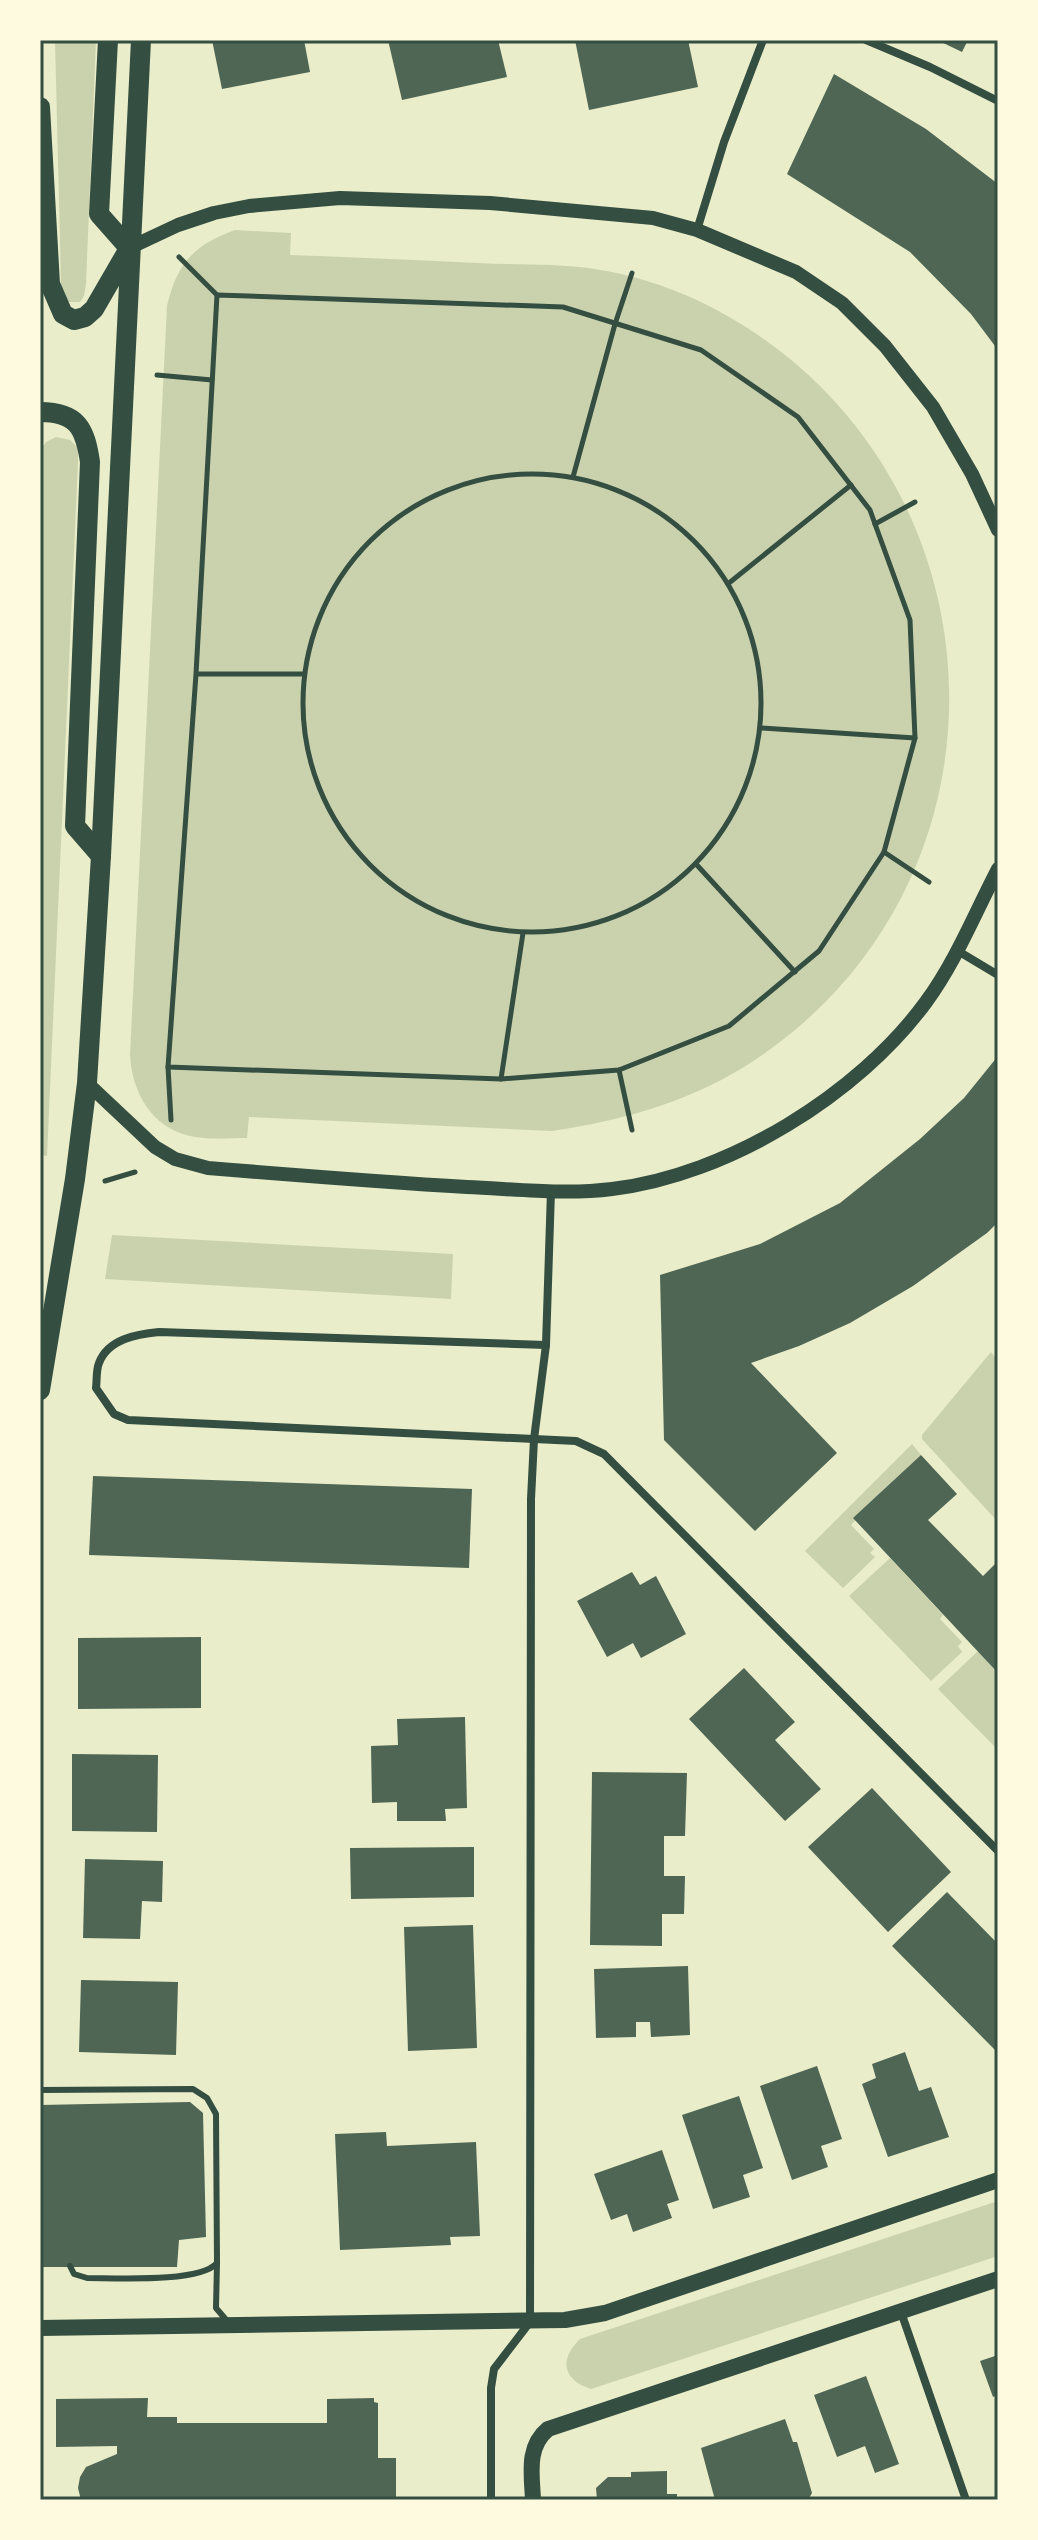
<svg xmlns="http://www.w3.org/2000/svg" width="1038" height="2540" font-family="Arial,sans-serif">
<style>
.green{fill:#cad2ad}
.building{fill:#4f6655}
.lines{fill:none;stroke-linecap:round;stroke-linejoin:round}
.path{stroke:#344e41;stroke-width:5}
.service{stroke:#344e41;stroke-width:6}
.minor{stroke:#344e41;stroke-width:8}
.tertiary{stroke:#344e41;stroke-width:14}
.secondary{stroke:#344e41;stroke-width:16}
.primary{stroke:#344e41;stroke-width:20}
.neatline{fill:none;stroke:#344e41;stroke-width:3}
</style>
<rect width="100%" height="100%" fill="#e9edc9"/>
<g class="green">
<polygon points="55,40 96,40 86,284 84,296 80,302 68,302 62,293 61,283"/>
<path d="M235 230 291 233 290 255C353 257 415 260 477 263 516 265 557 263 595 269 629 274 667 286 699 301 1010 451 1038 883 744 1067 685 1103 620 1121 552 1131L249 1117 247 1138C229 1138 208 1140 190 1136 151 1127 132 1092 130 1055L167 306C177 263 194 245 235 230Z"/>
<polygon points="56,437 70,440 78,448 78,462 47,1156 40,1155 40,451 46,442"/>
<polygon points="112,1235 453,1254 451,1299 105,1279"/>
<polygon points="991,1352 998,1361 998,1522 922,1439 922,1435"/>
<polygon points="912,1444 921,1455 851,1525 874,1549 870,1553 875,1557 843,1588 805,1551"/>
<polygon points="890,1558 943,1615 940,1619 962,1642 958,1646 962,1652 931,1681 849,1596"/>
<polygon points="978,1651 998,1673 998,1750 938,1689"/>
<path d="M998 2201V2256L591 2389C562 2380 559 2359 580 2339Z"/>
</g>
<g class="building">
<polygon points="212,40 304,40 310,72 222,89"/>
<polygon points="388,40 498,40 507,77 402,100"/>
<polygon points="575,40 688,40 698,87 589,110"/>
<polygon points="937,40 968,40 962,52"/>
<polygon points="834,74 926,129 998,184 998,350 971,314 910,252 787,174"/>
<polygon points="998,1056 998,1222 987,1233 913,1286 850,1323 799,1346 751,1363 837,1453 755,1531 664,1440 660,1275 760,1244 840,1203 920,1139 964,1098"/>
<polygon points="921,1455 957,1494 928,1520 983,1576 998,1561 998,1673 853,1518"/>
<polygon points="93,1476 472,1489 469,1568 89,1555"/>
<polygon points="632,1572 640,1585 656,1576 686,1634 641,1658 633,1643 607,1657 577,1601"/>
<polygon points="201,1637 201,1708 78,1709 78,1638"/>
<polygon points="744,1668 795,1722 775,1740 821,1789 785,1821 689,1719"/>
<polygon points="465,1717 467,1808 445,1809 446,1821 397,1821 397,1802 372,1803 371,1746 398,1745 397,1719"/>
<polygon points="72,1754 158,1755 157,1832 72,1831"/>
<polygon points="592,1772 687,1773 685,1836 664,1836 664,1876 685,1876 684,1914 662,1914 662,1946 590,1945"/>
<polygon points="872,1788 951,1872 888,1932 808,1847"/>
<polygon points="474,1847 474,1897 351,1899 350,1848"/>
<polygon points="85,1859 163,1861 162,1902 142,1901 140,1939 83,1938"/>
<polygon points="947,1892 998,1944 998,2053 892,1946"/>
<polygon points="473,1925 477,2048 408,2051 404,1927"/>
<polygon points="688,1966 690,2035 651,2037 650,2022 636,2022 636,2037 596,2038 594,1969"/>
<polygon points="81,1980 178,1982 176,2055 79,2052"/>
<polygon points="905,2052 919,2091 931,2087 949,2137 888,2157 862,2084 876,2078 872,2064"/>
<polygon points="817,2066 842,2139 821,2146 828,2167 792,2180 760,2086"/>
<polygon points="739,2096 763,2168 743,2175 750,2197 713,2209 682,2115"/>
<polygon points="190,2102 203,2113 206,2237 179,2240 177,2267 40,2267 40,2105"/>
<polygon points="386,2132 387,2146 476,2142 480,2236 450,2237 451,2245 340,2250 335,2134"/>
<polygon points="662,2150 679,2200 667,2204 672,2218 633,2232 627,2214 611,2220 594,2174"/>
<polygon points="998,2355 998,2402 997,2402 995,2396 993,2397 980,2361"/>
<polygon points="866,2376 899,2464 875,2473 865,2446 837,2457 814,2395"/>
<polygon points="148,2398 147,2417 177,2417 177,2423 327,2423 327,2399 374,2398 374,2402 378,2403 378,2458 396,2458 396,2500 81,2500 78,2488 80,2477 86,2467 117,2454 117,2446 56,2447 56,2399"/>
<polygon points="785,2419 793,2442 797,2442 812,2493 808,2500 715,2500 701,2448"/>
<polygon points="667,2471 667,2494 677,2494 677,2500 597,2500 596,2488 608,2477 631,2477 631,2472"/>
</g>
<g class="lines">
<g class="path">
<polyline points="179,257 217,295"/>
<polyline points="157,375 212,380"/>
<circle cx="532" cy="703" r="229"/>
<polyline points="573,477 615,324 632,273"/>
<polyline points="875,524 915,502"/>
<polyline points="729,583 851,485"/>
<polyline points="196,674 168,1067 501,1079 619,1070 729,1026 819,951 884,852 915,738 910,620 875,524 870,510 798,417 701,350 563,307 217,295 196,674 304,674"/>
<polyline points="761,728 915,738"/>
<polyline points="884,852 929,882"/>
<polyline points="696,864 795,972"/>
<polyline points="168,1067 171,1120"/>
<polyline points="619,1070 632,1130"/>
<polyline points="501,1079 523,933"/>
<polyline points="105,1181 135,1172"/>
</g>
<g class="service">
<path d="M40 2090 193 2089 207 2098 216 2114 217 2263C200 2283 115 2278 87 2278L74 2274 70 2266"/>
<polyline points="217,2263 216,2308 228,2322"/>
</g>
<g class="minor">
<polyline points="866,40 930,67 998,101"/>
<polyline points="697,230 724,142 763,40"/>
<polyline points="958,951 998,975"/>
<path d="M546 1345 159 1332C137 1334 108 1339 99 1363 96 1370 97 1381 96 1388L114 1414 128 1420 576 1441 604 1454 998 1851"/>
<polyline points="901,2312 966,2500"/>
<polyline points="491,2500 491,2388 494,2369 530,2322 531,1499 534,1439 546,1345 551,1191"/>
</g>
<g class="tertiary">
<polyline points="129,248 178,225 214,213 249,206 340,198 490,203 653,218 697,230 796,272 842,303 885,346 933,407 972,474 998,530"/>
<path d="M87 1083 155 1147 175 1159 208 1168C294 1175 381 1182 467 1187 515 1189 565 1195 612 1189 728 1175 858 1095 926 1002 956 961 975 913 998 869"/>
</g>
<g class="secondary">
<polyline points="40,2328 565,2320 605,2313 998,2180"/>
<path d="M533 2500C532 2475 526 2447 548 2429L998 2279"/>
</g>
<g class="primary">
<polyline points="108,40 99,214 129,248"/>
<polyline points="40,107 50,284 63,314 74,320 85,317 94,309 127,252"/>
<path d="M40 412C77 412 85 428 90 462L75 826 101 856"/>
<polyline points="40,1390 75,1179 87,1083 101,856 141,40"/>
</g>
</g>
<rect width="1038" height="2540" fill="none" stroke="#fefae0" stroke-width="84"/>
<rect x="42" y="42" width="954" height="2456" class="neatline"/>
</svg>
